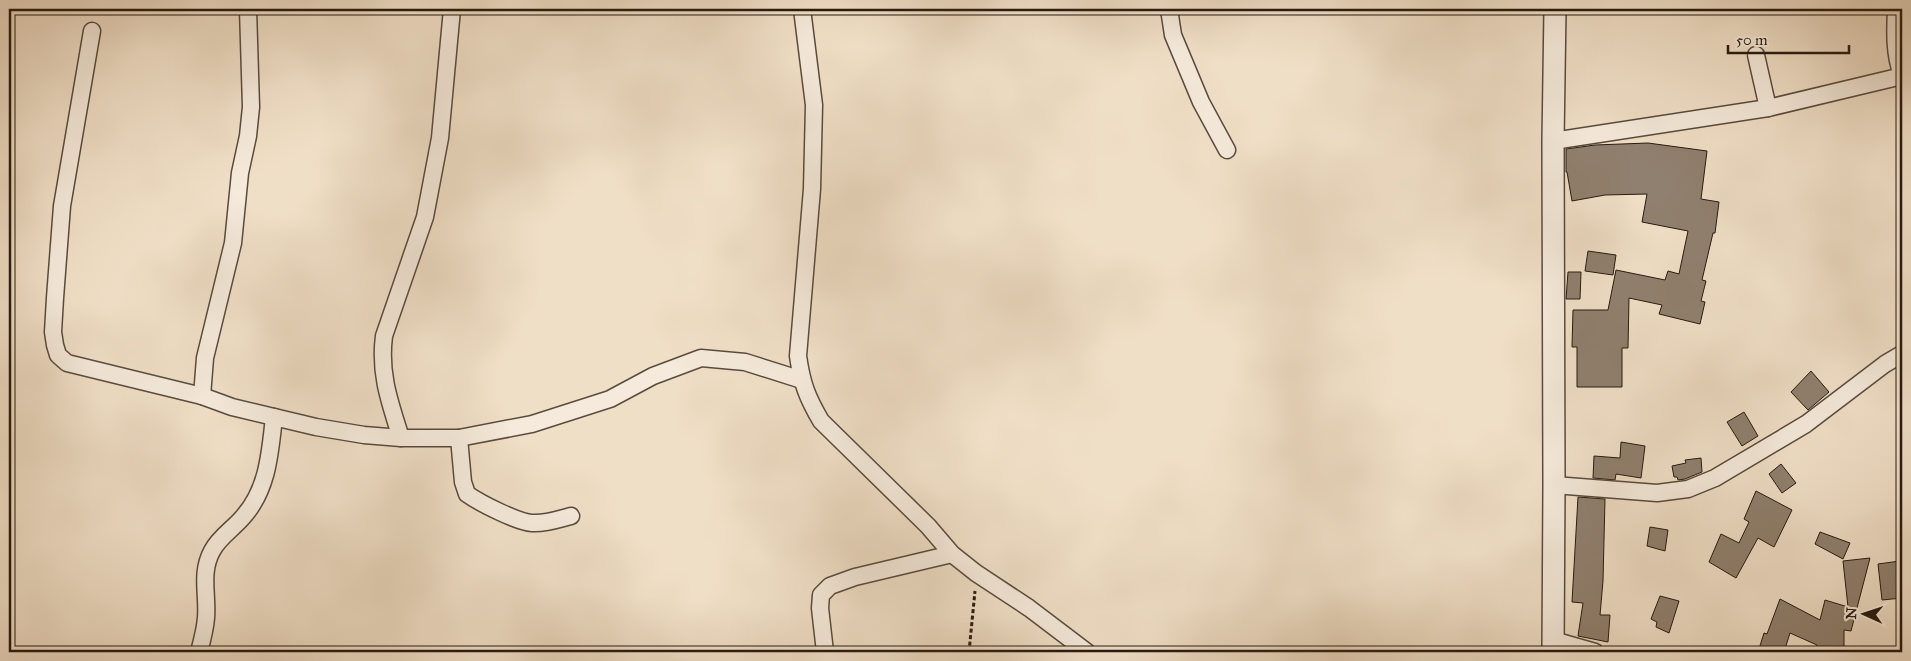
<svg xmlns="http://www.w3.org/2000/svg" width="1911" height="661" font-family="'IM FELL Great Primer',serif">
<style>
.building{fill:#90806f;stroke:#271a10}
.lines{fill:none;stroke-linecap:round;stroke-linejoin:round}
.minor-casing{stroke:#594b3e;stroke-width:19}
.tertiary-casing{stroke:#594b3e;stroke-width:24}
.path{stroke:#271a10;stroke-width:3;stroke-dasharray:4 2.5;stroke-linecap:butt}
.minor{stroke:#f5eadb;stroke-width:16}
.tertiary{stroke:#f5eadb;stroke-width:21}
</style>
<rect width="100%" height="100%" fill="#f0dfc7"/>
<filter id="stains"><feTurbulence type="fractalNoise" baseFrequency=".004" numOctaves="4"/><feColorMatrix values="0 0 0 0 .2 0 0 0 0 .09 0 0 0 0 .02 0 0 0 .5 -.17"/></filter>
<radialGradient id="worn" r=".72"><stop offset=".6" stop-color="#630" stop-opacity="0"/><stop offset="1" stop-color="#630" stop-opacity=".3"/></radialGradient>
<g class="building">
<polygon points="1648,143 1707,151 1701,199 1719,202 1715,233 1713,233 1702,280 1706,281 1701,301 1705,302 1700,324 1659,314 1662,305 1629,298 1628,348 1622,348 1622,387 1577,387 1577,347 1572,347 1573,310 1608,310 1616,270 1665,280 1668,271 1679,274 1688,231 1642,222 1647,194 1605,195 1572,201 1567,172 1566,172 1566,149 1595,145"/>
<polygon points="1588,251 1616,255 1613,275 1585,271"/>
<polygon points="1568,272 1581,272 1580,299 1566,299"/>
<polygon points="1811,371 1829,392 1808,410 1791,392"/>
<polygon points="1744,412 1758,436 1742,446 1727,422"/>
<polygon points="1621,442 1645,446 1641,478 1616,474 1615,480 1593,478 1594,456 1620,458"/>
<polygon points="1701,458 1702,472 1685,479 1678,480 1677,477 1674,477 1672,466 1686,463 1685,460"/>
<polygon points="1781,464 1796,483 1782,493 1769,474"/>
<polygon points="1756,491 1792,510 1774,547 1758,538 1736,578 1709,562 1721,534 1739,543 1749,522 1744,519"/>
<polygon points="1578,497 1605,499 1603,581 1600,615 1610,615 1608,642 1578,636 1583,603 1572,602"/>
<polygon points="1650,527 1668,530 1665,551 1647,546"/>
<polygon points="1820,532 1850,543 1843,559 1815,544"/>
<polygon points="1870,558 1851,631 1844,630 1844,652 1817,652 1817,645 1790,633 1784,652 1758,652 1764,633 1767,634 1780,599 1820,620 1825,600 1848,607 1843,561"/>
<polygon points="1900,561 1902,598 1882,600 1878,564"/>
<polygon points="1660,596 1679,601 1669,633 1656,627 1657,622 1651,619"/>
</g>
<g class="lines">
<g class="minor-casing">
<g id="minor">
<path d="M802 9 814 105 812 189 798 356C802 384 807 397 821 421L928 526 952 554 976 573 1029 608 1087 652"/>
<polyline points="1169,9 1173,35 1201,102 1227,150"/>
<path d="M1896 9C1895 32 1894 53 1902 75"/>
<polyline points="92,31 62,206 55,298 53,332 55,345 58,355 67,363 202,396 232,407 316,427 364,435 401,438 459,438 532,424 610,399 653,376 701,358 745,362 802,380"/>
<polyline points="1756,55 1768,108"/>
<polyline points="1553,141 1768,108 1902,76"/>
<polyline points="202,396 205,358 233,243 240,173 248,136 251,107 248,9"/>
<path d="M401 438C390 403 379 374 384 336L425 217 440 138 452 9"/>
<path d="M459 438 463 482 467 494C480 503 517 522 532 523 546 524 559 519 571 516"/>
<polyline points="1554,485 1657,493 1688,489 1715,478 1806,424 1885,364 1902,354"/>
<polyline points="1553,640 1595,652"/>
<path d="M199 652C202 641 205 630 206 618 208 595 200 573 212 551 219 537 233 529 243 517 268 489 270 453 274 417"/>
<polyline points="825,652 820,608 821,595 830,586 855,577 952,554"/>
</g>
</g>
<g class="tertiary-casing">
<polyline id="tertiary" points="1553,652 1554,485 1553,141 1555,9"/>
</g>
<polyline class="path" points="969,652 975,591"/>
<use href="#minor" class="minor"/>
<use href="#tertiary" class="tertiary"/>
</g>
<rect width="1911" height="661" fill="none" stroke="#f0dfc7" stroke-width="30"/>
<rect x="10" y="10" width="1891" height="641" fill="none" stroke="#271a10" stroke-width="2.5"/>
<rect x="15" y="15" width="1881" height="631" fill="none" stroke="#271a10"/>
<g transform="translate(1864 614) rotate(273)" stroke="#f5eadb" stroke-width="4" paint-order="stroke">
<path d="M0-4L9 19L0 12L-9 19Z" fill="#271a10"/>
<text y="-8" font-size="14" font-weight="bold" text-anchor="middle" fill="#271a10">N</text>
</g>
<path d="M1728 45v8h121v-8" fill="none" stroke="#271a10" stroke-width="2.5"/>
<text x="1736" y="45" font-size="15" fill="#271a10" stroke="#f5eadb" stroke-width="4" paint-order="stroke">50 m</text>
<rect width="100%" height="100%" filter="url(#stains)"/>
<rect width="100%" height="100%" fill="url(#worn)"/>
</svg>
